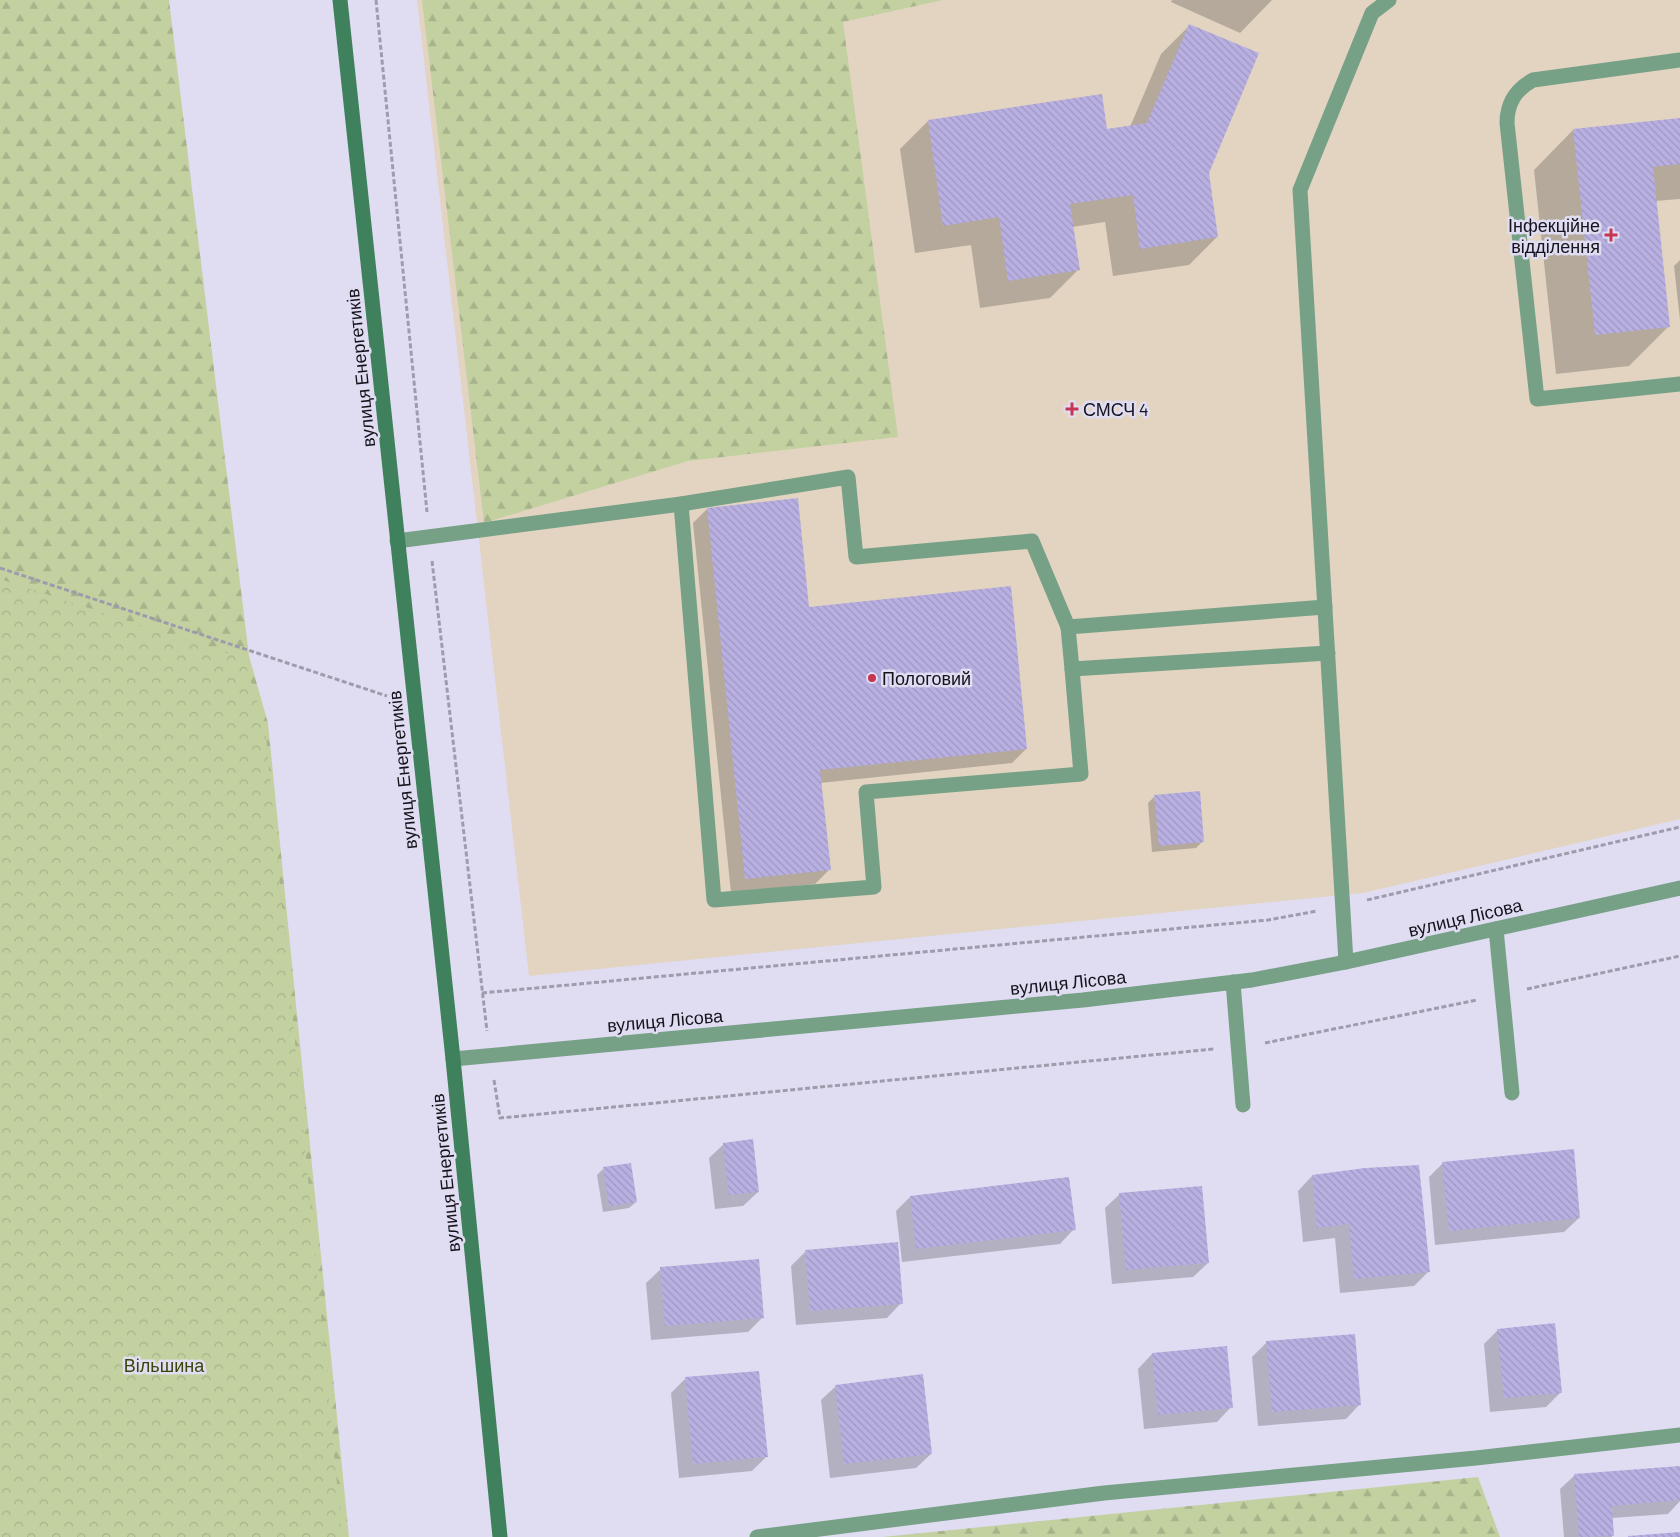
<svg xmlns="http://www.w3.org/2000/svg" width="1680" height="1537" font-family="Barlow,sans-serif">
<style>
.medical{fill:#e2d4c1}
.forest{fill:url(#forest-firs)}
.park{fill:url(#park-crowns)}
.shadow{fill:#0003}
.building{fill:url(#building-back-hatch)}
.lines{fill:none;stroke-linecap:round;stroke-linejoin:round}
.path{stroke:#9e9bac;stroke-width:3;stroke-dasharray:5 2.5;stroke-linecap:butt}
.lane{stroke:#77a187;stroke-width:15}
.street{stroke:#77a187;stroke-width:15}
.secondary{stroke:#3f815d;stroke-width:15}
.poi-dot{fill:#c63551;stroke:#e0ddf3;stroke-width:2}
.labels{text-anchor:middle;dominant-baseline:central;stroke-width:5;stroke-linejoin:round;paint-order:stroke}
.poi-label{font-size:18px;fill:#15131b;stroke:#e0ddf3;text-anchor:start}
.street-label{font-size:18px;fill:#15131b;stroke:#e0ddf3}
.park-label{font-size:18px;fill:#394509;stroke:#e0ddf3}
</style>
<defs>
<pattern id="forest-firs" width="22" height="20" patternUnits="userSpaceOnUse" patternTransform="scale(1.25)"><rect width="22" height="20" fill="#c3d1a1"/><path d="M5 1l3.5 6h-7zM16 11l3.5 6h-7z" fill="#a7b38a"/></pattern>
<pattern id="park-crowns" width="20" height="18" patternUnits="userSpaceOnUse" patternTransform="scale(1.25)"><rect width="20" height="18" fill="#c3d1a1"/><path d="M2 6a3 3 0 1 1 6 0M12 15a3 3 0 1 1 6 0" fill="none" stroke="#a7b38a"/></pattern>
<pattern id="building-back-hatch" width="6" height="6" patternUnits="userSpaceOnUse" patternTransform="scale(1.25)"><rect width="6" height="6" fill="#b9b0e2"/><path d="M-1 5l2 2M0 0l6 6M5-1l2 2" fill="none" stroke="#9e96c1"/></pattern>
</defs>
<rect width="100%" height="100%" fill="#e0ddf3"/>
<polygon class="medical" points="417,0 1680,0 1680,819 1363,893 529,976"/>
<g class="forest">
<polygon points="0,0 169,0 249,656 268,723 349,1537 0,1537"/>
<polygon points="422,0 943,0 843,22 898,437 688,461 484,523"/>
<polygon points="1478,1477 1500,1537 882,1537"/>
</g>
<polygon class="park" points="0,579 244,659 265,726 342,1537 0,1537"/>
<g class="shadow">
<polygon points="1172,0 1272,0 1240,33 1171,2"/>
<polygon points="1189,26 1217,237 1189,265 1113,276 1105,222 1072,227 1078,270 1050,298 980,308 971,245 915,253 900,149 928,121 1106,131 1130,127 1161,54"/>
<polygon points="1680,119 1680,199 1655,201 1669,326 1629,366 1556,374 1534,170 1573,130"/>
<polygon points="1680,260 1680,320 1674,266"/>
<polygon points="707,509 808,608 1026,749 1012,763 820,783 829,870 815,884 731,893 693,523"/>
<polygon points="1155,796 1203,841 1196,848 1152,852 1148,803"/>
<polygon points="724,1144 758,1192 743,1206 715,1209 709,1158"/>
<polygon points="1443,1163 1579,1218 1564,1232 1435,1245 1429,1177"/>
<polygon points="604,1168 636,1202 629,1208 603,1212 597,1175"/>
<polygon points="1312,1176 1428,1272 1414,1286 1340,1293 1335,1238 1303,1242 1298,1191"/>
<polygon points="1120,1194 1208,1263 1193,1277 1112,1284 1105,1208"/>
<polygon points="910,1197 1074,1229 1060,1244 902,1262 896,1211"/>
<polygon points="805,1252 901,1303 887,1318 796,1325 791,1266"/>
<polygon points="661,1269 763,1317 748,1332 651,1340 646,1283"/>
<polygon points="1498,1330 1561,1392 1546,1407 1490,1412 1484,1344"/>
<polygon points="1267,1342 1360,1404 1346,1419 1258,1426 1252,1357"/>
<polygon points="1152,1354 1231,1407 1217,1422 1144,1429 1138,1369"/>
<polygon points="758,1372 766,1457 752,1471 679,1478 671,1393 685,1379"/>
<polygon points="836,1386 931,1454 916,1468 830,1478 821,1400"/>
<polygon points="1575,1475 1680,1477 1680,1501 1668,1514 1612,1518 1612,1537 1564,1537 1560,1489"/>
</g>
<g class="building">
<polygon points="1189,24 1259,53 1209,173 1218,237 1140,249 1133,195 1070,204 1080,270 1008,281 999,217 943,226 928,120 1102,94 1107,129 1147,123"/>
<polygon points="1680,118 1680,164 1653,167 1670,327 1595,335 1573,129"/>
<polygon points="798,498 809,607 1011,586 1027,749 820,770 831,870 745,879 707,508"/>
<polygon points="1200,791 1204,842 1159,846 1154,795"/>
<polygon points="753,1139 759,1192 729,1195 723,1143"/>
<polygon points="1574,1149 1580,1218 1449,1231 1442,1162"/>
<polygon points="631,1163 637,1202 609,1206 603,1167"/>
<polygon points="1419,1165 1430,1272 1354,1279 1349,1224 1317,1228 1312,1175 1365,1168"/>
<polygon points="1069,1177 1076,1230 916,1249 910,1196"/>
<polygon points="1202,1186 1209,1263 1126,1270 1119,1193"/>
<polygon points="898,1242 903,1304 810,1311 805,1250"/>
<polygon points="759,1259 764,1318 665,1326 660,1267"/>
<polygon points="1555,1323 1562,1393 1504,1398 1497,1329"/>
<polygon points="1355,1334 1361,1405 1272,1412 1266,1341"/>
<polygon points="1227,1346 1233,1408 1158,1415 1152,1353"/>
<polygon points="759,1371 768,1457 693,1464 685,1377"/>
<polygon points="923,1374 932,1454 844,1464 835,1385"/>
<polygon points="1680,1466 1680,1500 1612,1506 1614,1536 1579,1537 1574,1474"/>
<polygon points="1680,1532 1680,1537 1628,1537 1628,1536"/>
</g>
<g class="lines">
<g class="path">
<polyline points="376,0 427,512"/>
<polyline points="432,561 487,1031"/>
<polyline points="0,568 387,696"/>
<polyline points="1367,900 1680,827"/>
<polyline points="1527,989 1680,956"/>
<polyline points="482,993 1268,920 1317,911"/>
<polyline points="1265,1043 1477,1000"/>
<polyline points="494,1080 500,1118 1214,1049"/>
</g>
<g class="lane">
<path d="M1680 60 1533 80C1515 90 1507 103 1507 123L1537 399 1680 384"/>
<polyline points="681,504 714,900 874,887 866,792 1081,774 1072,669"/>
<polyline points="397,541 681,504 848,477 856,557 1032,541 1068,627"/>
<polyline points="1325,607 1068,627 1072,669 1328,653"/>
<polyline points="1496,929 1512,1093"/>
<polyline points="1346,962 1300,190 1372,13 1389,0"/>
<polyline points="1233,982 1243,1105"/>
<polyline points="757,1537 1104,1493 1476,1458 1680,1435"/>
</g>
<polyline class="street" points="453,1059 1083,1000 1252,980 1346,962 1680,888"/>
<polyline class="secondary" points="340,0 453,1059 500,1537"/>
</g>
<g class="poi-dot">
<path d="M1608.5 227.5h5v5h5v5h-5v5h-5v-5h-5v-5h5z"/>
<path d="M1069.5 401.5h5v5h5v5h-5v5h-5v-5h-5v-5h5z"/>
<circle cx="872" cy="678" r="5"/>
</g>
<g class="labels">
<g class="poi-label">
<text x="1600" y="225" text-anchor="end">Інфекційне<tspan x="1600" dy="21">відділення</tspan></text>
<text x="1083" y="409">СМСЧ 4</text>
<text x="882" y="678">Пологовий</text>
</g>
<g class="street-label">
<text transform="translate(360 368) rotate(-96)">вулиця Енергетиків</text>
<text transform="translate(402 770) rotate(-96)">вулиця Енергетиків</text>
<text transform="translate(1465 917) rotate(-13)">вулиця Лісова</text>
<text transform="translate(1068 982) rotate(-6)">вулиця Лісова</text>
<text transform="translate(665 1020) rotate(-5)">вулиця Лісова</text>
<text transform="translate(445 1173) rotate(-96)">вулиця Енергетиків</text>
</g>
<g class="park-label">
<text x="164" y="1365">Вільшина</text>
</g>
</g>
</svg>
